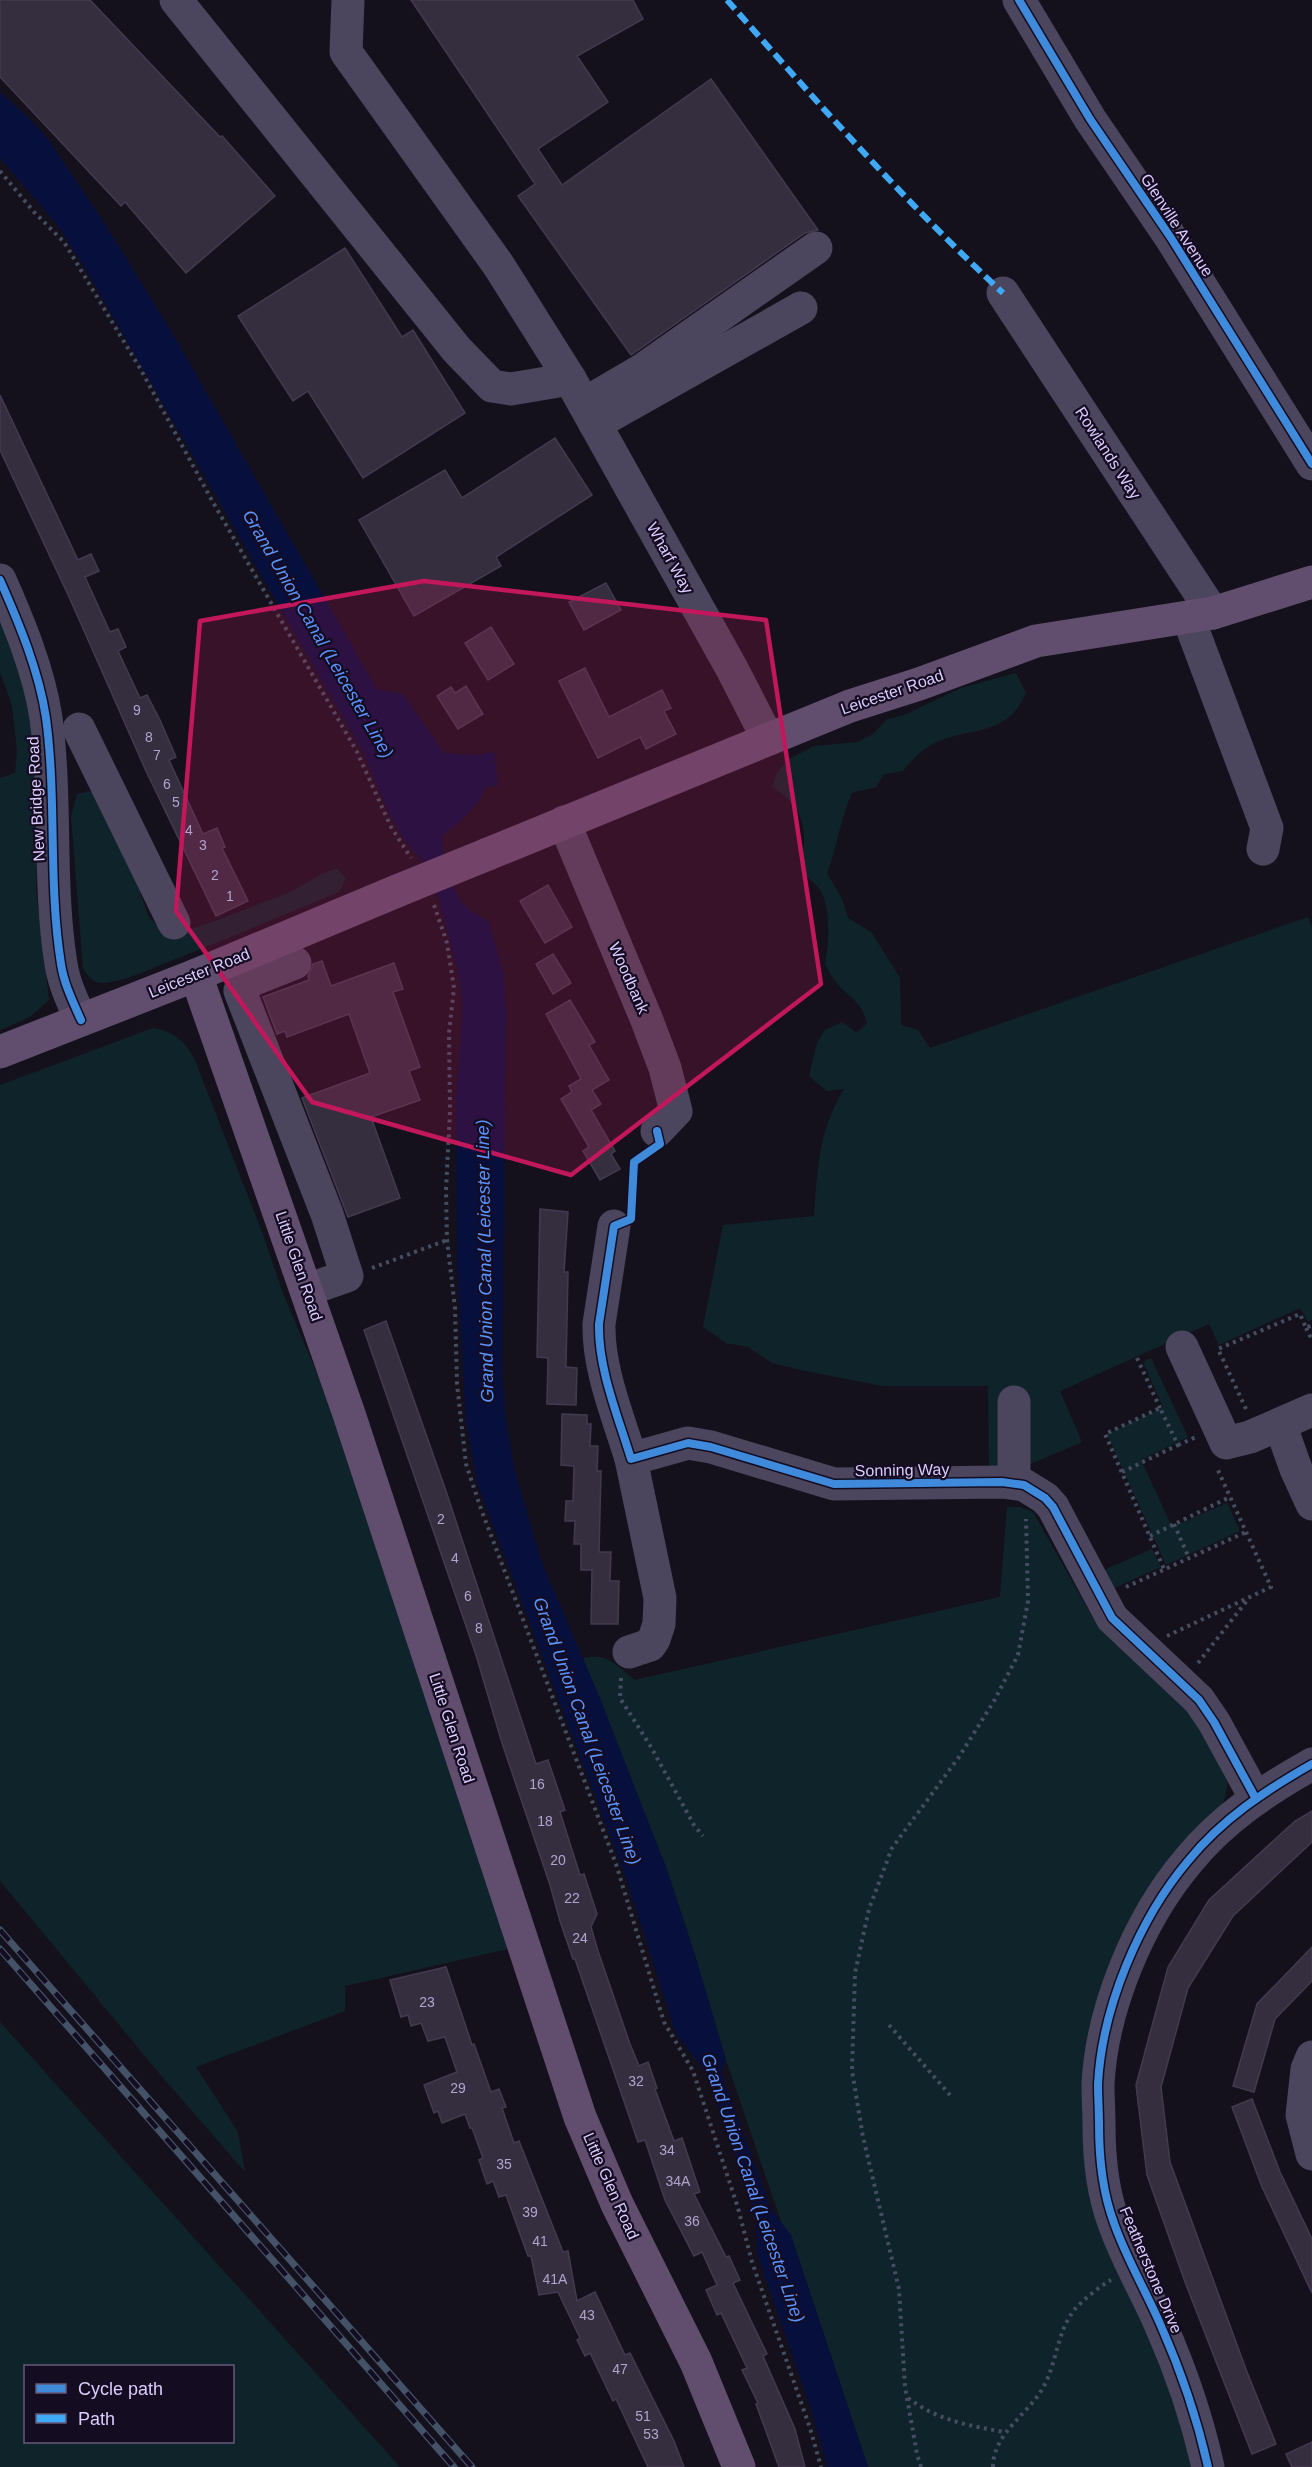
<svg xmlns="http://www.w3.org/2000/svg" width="1312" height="2467" font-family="Helvetica,sans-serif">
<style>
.green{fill:#0f242a;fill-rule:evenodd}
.water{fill:#07103d}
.building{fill:#352e3f;stroke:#433a51;stroke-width:1.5}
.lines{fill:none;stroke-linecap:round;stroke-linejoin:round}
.path{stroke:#454e60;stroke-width:4;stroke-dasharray:3 4.5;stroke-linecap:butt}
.minor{stroke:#4b455d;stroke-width:33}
.major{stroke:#614e6f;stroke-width:33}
.rail-casing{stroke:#445268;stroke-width:7}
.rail{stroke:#140c21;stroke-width:4.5;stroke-dasharray:14;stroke-linecap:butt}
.major-bridge{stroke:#614e6f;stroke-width:33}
.quiet{stroke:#3fa9f5;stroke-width:6;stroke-dasharray:12 6;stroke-linecap:butt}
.cycleway-casing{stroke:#140c21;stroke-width:11}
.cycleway{stroke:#408adc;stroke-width:8}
.marked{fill:#c2185b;fill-opacity:0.2;stroke:#c2185b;stroke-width:4.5;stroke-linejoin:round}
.labels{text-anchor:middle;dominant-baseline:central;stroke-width:4.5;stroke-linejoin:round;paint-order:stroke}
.number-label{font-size:14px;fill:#b2a4cf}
.street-label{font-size:16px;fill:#dcccff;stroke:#140c21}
.water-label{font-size:18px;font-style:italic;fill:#5a93ff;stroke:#140c21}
</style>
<rect width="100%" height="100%" fill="#15111c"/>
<g class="green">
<polygon points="2,623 11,628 33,718 38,811 36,890 49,1000 30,1017 0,1030 0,778 15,773 17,750 12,705 0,672 0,625"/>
<path d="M1016 673 1026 693C1005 739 972 725 935 743 921 750 913 759 903 771L884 774 876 787 852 793C840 819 837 847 827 873L842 899 848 918 872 933 900 978 901 1025 918 1030 930 1048 1308 917 1312 927V1320L1308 1322 1300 1308 1219 1345 1209 1324 1060 1391 1082 1442 1026 1466 989 1468 988 1386H882L796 1369 772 1363 748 1347 726 1343 703 1327 723 1225 814 1216C818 1167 818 1131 844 1089L827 1091 809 1076 817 1043 825 1030 842 1022 857 1033 867 1023C860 998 849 999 835 981 831 976 828 970 825 964 829 944 831 910 821 891 815 881 800 876 800 862 800 856 804 850 804 844 806 818 794 800 772 787L777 773 787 760 814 746 858 742 873 734 886 720 904 715 961 688Z"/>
<path d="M90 791 104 805 115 825 149 917 161 930 176 934 218 920 293 891 323 873 337 868 346 879 339 892C284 915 229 938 173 960 152 968 127 981 104 983 93 984 88 976 83 968L71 816 77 794Z"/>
<path d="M153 1028C176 1032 186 1042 196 1063L262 1232 282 1291 328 1399 445 1758 504 1932 508 1949 345 1986V2011L196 2067 238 2132 245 2172 164 2079 0 1881V1085Z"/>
<polygon points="1151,1358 1188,1437 1141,1460 1172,1527 1227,1503 1240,1531 1166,1565 1107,1434 1163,1407 1143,1362"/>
<path d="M1007 1507H1019L1033 1512 1098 1627 1187 1711C1197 1725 1221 1760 1226 1777 1229 1786 1225 1796 1223 1805L1150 1889 1087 2133 1176 2391 1197 2467H868L791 2235 783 2227 726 2060 696 1958 666 1867 582 1659C604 1650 619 1667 635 1680L1000 1597Z"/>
<polygon points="1152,1549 1161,1567 1114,1588 1104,1570"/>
<path d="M0 2022 400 2467H0ZM232 2366V2442H26V2366Z"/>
</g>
<path class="water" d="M0 92 32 121 48 139 102 219 170 329 377 689 403 694 444 753 478 755 494 751 498 785 485 788C478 809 460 821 443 835 441 859 450 892 469 909 475 914 483 918 489 922L504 976 506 1012 502 1376 507 1428 515 1471 541 1560 600 1698 666 1867 696 1958 726 2060 721 2071 771 2209 791 2235 868 2467H827L812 2412 762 2268 757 2251 756 2213 707 2074 676 2034 625 1875 477 1483 466 1420 457 1265 456 1102 463 1006 458 971 439 900 420 858 403 838 388 811 364 754 86 270 59 227 0 158Z"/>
<g class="building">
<polygon points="0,0 90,0 220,137 222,136 275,196 186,273 125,202 121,206 0,77"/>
<polygon points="411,0 633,0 643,19 577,56 608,102 538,149 562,185 711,79 818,230 805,233 631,355 518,196 535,184"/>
<polygon points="345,248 402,337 413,330 465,413 363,478 308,391 293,401 238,316"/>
<polygon points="0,395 78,560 91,554 99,571 85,577 110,632 118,629 126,647 118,651 140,698 147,695 160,720 176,757 169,760 203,834 217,828 225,847 222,848 248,901 216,916 146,771 70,599 0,450"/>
<polygon points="555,438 592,495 496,557 501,566 414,616 359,520 445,470 462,498"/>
<polygon points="606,583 621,610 584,630 569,602"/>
<polygon points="491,627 514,664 488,680 465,643"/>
<polygon points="585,668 609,717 662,690 671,708 664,711 676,734 646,749 640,737 598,758 559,681"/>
<polygon points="466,686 483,714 458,729 437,696 451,687 455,693"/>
<polygon points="548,885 572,927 545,943 520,901"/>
<polygon points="553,954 571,983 553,994 536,964"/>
<polygon points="322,961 331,986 394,963 403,989 393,992 420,1067 409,1071 420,1100 371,1117 400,1198 348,1217 302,1098 370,1073 349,1014 287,1037 285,1031 277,1034 263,997 309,980 308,976 313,964"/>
<polygon points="570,1000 595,1042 589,1045 609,1080 592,1090 601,1104 591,1110 615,1151 611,1154 620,1169 600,1180 583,1151 589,1147 561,1099 572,1092 569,1086 581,1079 546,1014"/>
<polygon points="540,1209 568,1212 564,1272 568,1272 566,1367 577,1368 576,1405 547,1404 548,1358 537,1357"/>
<polygon points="386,1321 446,1491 536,1764 548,1760 565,1810 560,1812 580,1875 584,1874 597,1914 591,1927 598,1951 630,2044 639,2066 648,2062 657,2088 655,2089 674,2141 682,2138 700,2192 694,2194 726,2257 729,2256 740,2280 733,2283 767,2354 763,2356 795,2429 805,2467 779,2467 756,2404 758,2403 742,2370 747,2368 721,2313 717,2315 706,2290 717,2285 702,2252 694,2256 665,2200 645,2140 638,2142 575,1959 573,1959 560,1921 550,1885 502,1743 476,1655 364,1330"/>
<polygon points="562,1414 587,1415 587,1424 591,1424 590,1446 598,1446 597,1471 601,1471 599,1552 611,1552 610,1581 619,1581 618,1624 591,1624 592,1570 581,1570 581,1544 574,1544 575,1521 565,1521 566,1501 573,1501 574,1466 561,1465"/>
<polygon points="1312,1811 1312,1842 1233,1916 1188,1988 1161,2087 1170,2162 1247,2372 1276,2444 1252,2454 1185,2282 1147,2175 1136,2085 1168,1967 1209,1900 1295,1821"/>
<polygon points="1312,1947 1312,1981 1275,2019 1254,2092 1233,2086 1257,2004"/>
<polygon points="446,1967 472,2045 474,2044 491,2092 499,2089 506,2107 502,2108 514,2143 519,2141 563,2252 568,2251 577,2301 595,2292 625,2355 630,2353 674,2441 684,2467 648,2467 616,2399 613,2401 590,2353 585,2356 577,2340 580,2338 558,2292 539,2295 531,2256 528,2256 506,2195 499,2197 493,2181 487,2184 479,2160 483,2158 472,2128 470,2128 465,2114 442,2123 438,2111 434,2113 424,2085 457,2072 445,2037 428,2041 421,2023 411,2026 408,2015 401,2017 390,1980"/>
<polygon points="1252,2099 1280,2172 1312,2239 1312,2293 1262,2187 1232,2107"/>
<polygon points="1312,2442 1312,2467 1292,2467 1286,2454"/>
</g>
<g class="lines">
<g class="path">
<polyline points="0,171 34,212 64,242 141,370 210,497 357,752 391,827 411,858"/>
<polyline points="434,905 447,943 454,988 449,1033 450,1111 446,1190 447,1240 455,1308 457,1384 466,1464 481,1509 616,1864 664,2022 693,2071 738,2208 752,2262 810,2428 821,2467"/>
<polyline points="372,1268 447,1240"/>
<polyline points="1306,1328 1312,1340"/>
<polyline points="1137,1358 1160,1408"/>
<polyline points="1246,1409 1218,1349 1300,1314 1306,1328 1312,1325"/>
<polyline points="1178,1445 1196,1437"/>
<polyline points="1122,1472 1178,1445 1160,1408 1105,1434 1164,1569"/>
<polyline points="1174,1524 1189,1558"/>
<polyline points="1150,1536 1230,1497"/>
<polyline points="1126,1587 1246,1532"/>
<polyline points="1167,1636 1271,1587 1217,1468"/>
<polyline points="1198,1663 1249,1598"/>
<polyline points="621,1678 620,1698 651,1747 694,1825 703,1836"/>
<polyline points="889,2025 950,2095"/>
<path d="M908 2398C937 2420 969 2426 1005 2432"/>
<polyline points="921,2467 917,2454 905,2387 899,2289 863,2137 852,2071 855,1973 869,1909 892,1848 959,1757 994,1701 1018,1655 1028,1601 1026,1519"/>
<path d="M993 2467C993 2433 1029 2414 1044 2386 1057 2362 1057 2331 1075 2309 1084 2299 1099 2287 1111 2280"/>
</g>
<g class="minor">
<polyline points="176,0 457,350 492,386 511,389 570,379"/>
<polyline points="348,0 346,52 499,266 570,379 731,667 768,739"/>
<polyline points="1019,0 1090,119 1171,238 1312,464"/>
<polyline points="1003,293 1213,613"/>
<polyline points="584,404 642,370 816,248"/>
<polyline points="595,424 801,308"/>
<path d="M0 580C19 623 39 671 46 718 57 800 48 883 61 964 64 984 73 1002 81 1020"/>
<polyline points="1188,617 1267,828 1263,849"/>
<polyline points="79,729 174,923"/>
<polyline points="564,822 646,1018 665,1068 676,1111 657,1131"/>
<polyline points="295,963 247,982 240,991 327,1214 347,1276 307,1290"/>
<path d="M614 1226 599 1324C598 1369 618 1416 631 1459L688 1443 711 1447 834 1484 1002 1482 1024 1485 1045 1498 1053 1507 1112 1618 1199 1700 1214 1722 1256 1799"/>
<polyline points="1182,1347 1226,1443 1250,1437 1312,1410"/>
<polyline points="1280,1424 1296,1469 1312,1504"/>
<polyline points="1014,1483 1014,1402"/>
<polyline points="629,1652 650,1645 654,1639 659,1624 660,1598 631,1459"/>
<polyline points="1312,2057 1307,2069 1302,2115 1312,2154"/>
<path d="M1208 2467C1197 2418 1181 2371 1161 2326 1146 2291 1126 2258 1114 2223 1102 2191 1099 2158 1099 2125 1099 2111 1098 2098 1098 2084 1102 2008 1139 1919 1188 1861 1222 1819 1266 1790 1312 1764"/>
</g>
<g class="major">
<polyline points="488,854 850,706 919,684 1036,641 1213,613 1312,582"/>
<polyline points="196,975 349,1414 580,2117 617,2204 696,2362 739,2467"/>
<polyline points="0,1052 196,975 397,891"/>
</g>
<g class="rail-casing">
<g id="rail">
<polyline points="0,1930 472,2467"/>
<polyline points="0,1949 454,2467"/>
</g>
</g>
<use href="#rail" class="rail"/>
<polyline class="major-bridge" points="397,891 488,854"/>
<path class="quiet" d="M727 0C816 101 905 202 1003 293"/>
<g class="cycleway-casing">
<g id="cycleway">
<polyline points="1019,0 1090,119 1171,238 1312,464"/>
<path d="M0 580C19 623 39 671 46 718 57 800 48 883 61 964 64 984 73 1002 81 1020"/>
<path d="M657 1131 660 1144 634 1162 631 1219 614 1226 599 1324C598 1369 618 1416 631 1459L688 1443 711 1447 834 1484 1002 1482 1024 1485 1045 1498 1053 1507 1112 1618 1199 1700 1214 1722 1256 1799"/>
<path d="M1208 2467C1197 2418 1181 2371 1161 2326 1146 2291 1126 2258 1114 2223 1102 2191 1099 2158 1099 2125 1099 2111 1098 2098 1098 2084 1102 2008 1139 1919 1188 1861 1222 1819 1266 1790 1312 1764"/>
</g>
</g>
<use href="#cycleway" class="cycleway"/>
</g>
<path class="marked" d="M424 581 766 620 821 984 571 1175 312 1102 176 911 200 621Z"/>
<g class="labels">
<g class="number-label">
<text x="137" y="710">9</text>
<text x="149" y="737">8</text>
<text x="157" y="755">7</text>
<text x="167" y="784">6</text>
<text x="176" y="802">5</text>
<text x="189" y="830">4</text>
<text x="203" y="845">3</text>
<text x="215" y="875">2</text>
<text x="230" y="896">1</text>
<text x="441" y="1519">2</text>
<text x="455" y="1558">4</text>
<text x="468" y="1596">6</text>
<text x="479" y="1628">8</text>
<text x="537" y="1784">16</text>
<text x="545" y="1821">18</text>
<text x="558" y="1860">20</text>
<text x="572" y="1898">22</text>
<text x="580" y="1938">24</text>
<text x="427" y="2002">23</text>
<text x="636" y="2081">32</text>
<text x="458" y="2088">29</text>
<text x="667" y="2150">34</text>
<text x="504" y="2164">35</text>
<text x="678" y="2181">34A</text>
<text x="530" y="2212">39</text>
<text x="692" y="2221">36</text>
<text x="540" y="2241">41</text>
<text x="555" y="2279">41A</text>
<text x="587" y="2315">43</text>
<text x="620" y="2369">47</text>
<text x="643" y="2416">51</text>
<text x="651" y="2434">53</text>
</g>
<g class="street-label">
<text transform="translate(1177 225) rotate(57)">Glenville Avenue</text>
<text transform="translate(1108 453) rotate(57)">Rowlands Way</text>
<text transform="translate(670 558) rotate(61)">Wharf Way</text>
<text transform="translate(892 692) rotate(-19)">Leicester Road</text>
<text transform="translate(36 799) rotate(-93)">New Bridge Road</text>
<text transform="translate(199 973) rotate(-22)">Leicester Road</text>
<text transform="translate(629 978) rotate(66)">Woodbank</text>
<text transform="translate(299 1266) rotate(71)">Little Glen Road</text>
<text transform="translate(902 1470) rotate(-1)">Sonning Way</text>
<text transform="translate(452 1728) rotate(72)">Little Glen Road</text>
<text transform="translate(611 2186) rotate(66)">Little Glen Road</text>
<text transform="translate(1151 2270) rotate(67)">Featherstone Drive</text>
</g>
<g class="water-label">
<text transform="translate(318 634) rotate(60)">Grand Union Canal (Leicester Line)</text>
<text transform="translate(485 1261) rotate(-91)">Grand Union Canal (Leicester Line)</text>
<text transform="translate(587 1731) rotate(70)">Grand Union Canal (Leicester Line)</text>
<text transform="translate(753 2188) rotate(71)">Grand Union Canal (Leicester Line)</text>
</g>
</g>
<rect x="24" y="2365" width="210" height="78" fill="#140c21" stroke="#64597a" stroke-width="1.5"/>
<rect x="36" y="2384" width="30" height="9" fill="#408adc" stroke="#64597a" stroke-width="1.5"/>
<text x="78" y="2395" font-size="18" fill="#dcccff">Cycle path</text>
<rect x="36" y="2414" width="30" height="9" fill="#3fa9f5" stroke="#64597a" stroke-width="1.5"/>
<text x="78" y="2425" font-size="18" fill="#dcccff">Path</text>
</svg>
